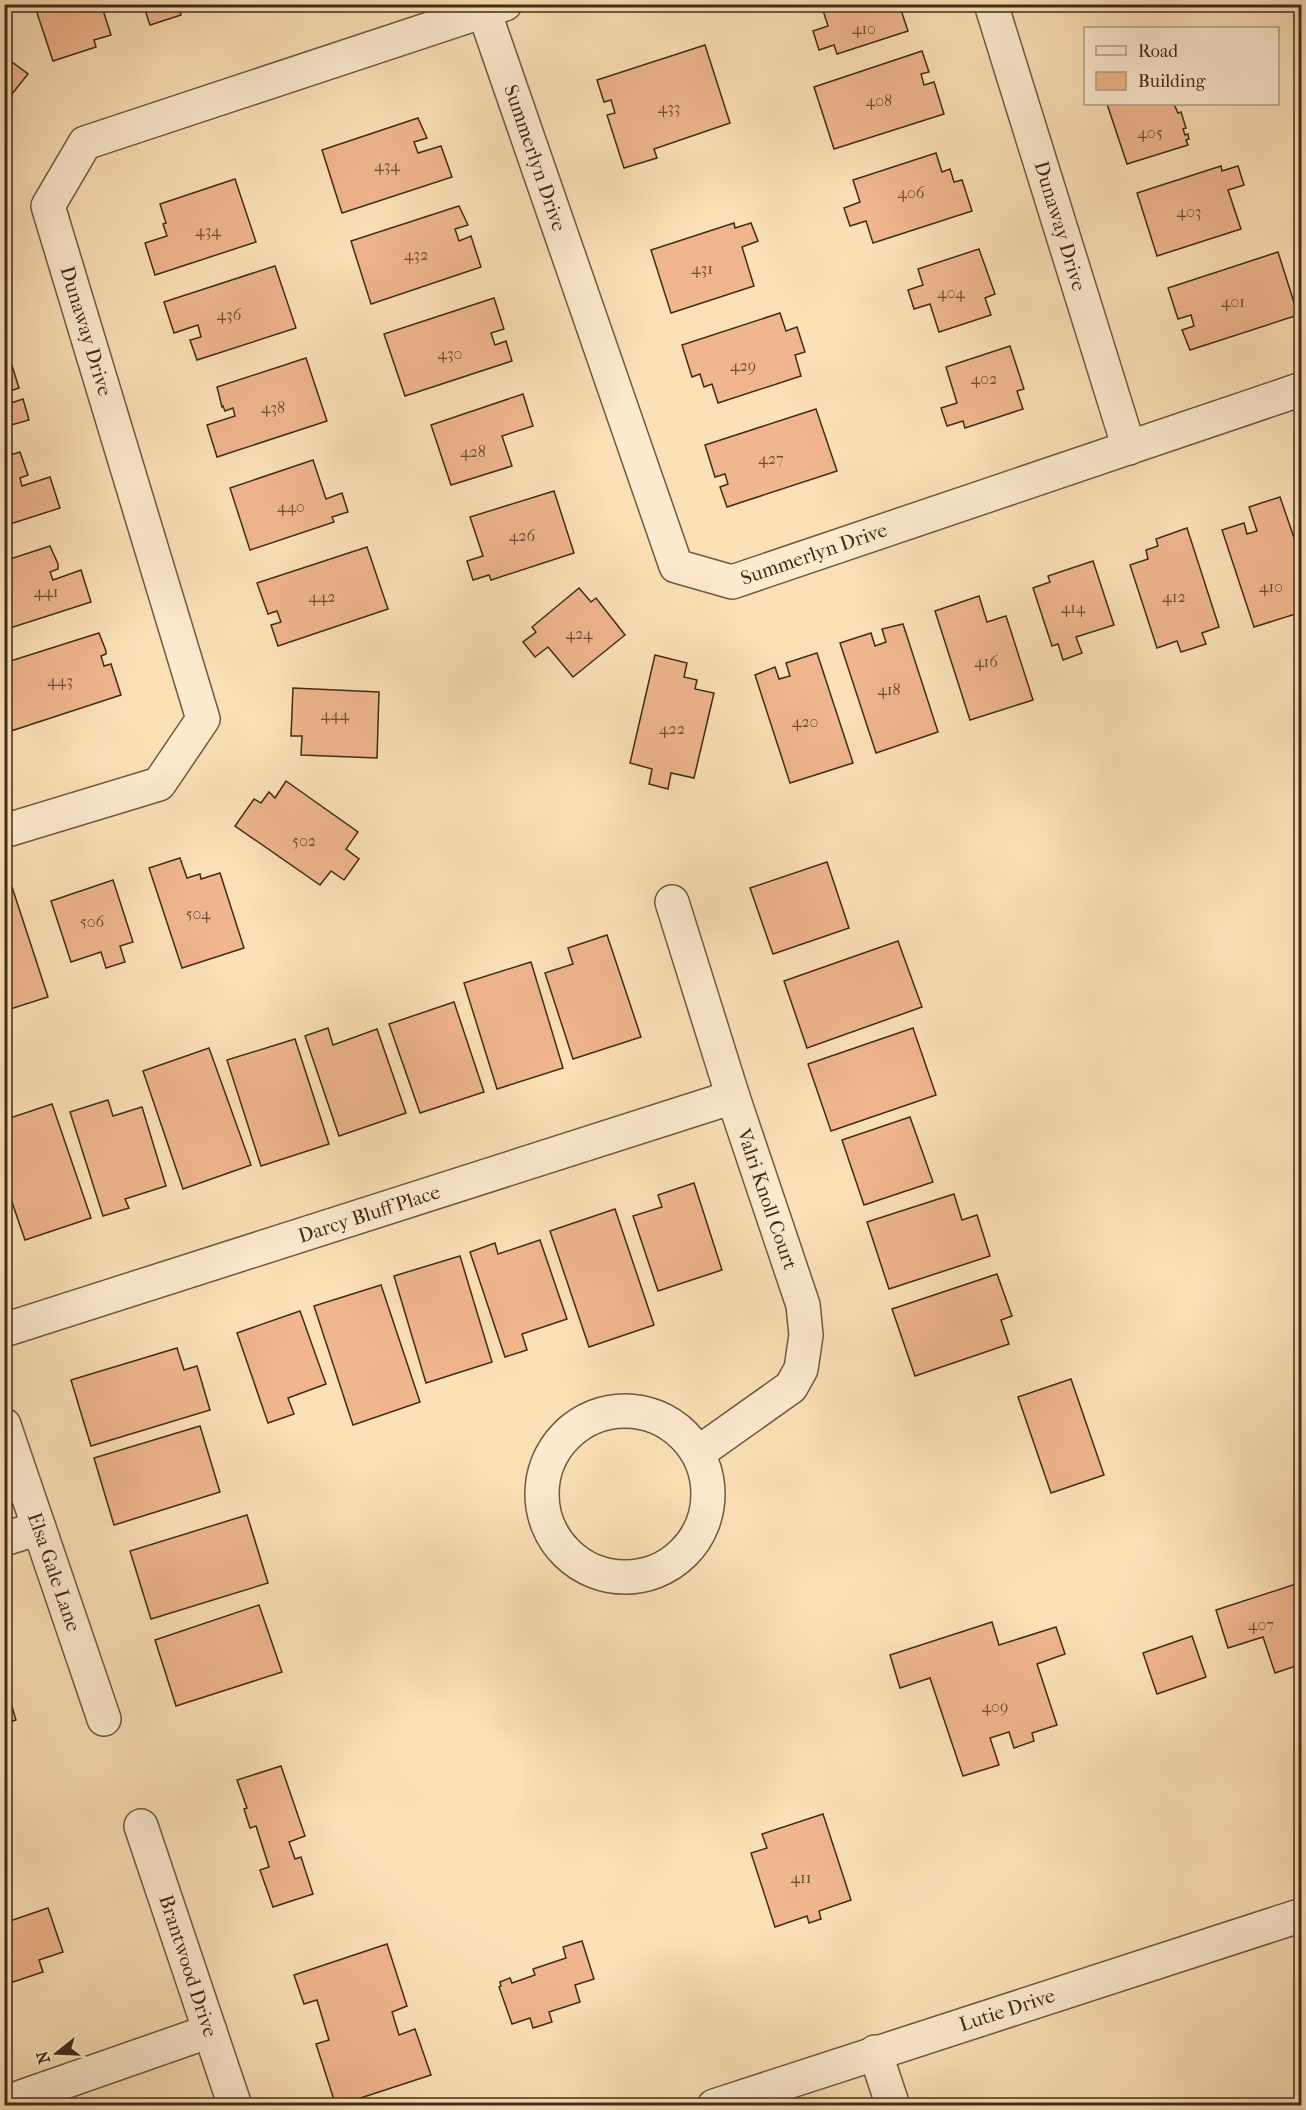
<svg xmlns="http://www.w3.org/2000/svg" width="1306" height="2110" font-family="'IM FELL French Canon',serif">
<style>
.building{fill:#f0b68e;stroke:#412c18;stroke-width:1.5}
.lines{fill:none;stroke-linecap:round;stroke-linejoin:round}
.street-casing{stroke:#705940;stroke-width:36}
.street{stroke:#fdebd0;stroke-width:33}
.labels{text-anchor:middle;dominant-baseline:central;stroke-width:6;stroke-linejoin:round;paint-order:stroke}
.number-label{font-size:16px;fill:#6d4e36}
.street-label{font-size:20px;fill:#412c18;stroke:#fdebd0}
</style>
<rect width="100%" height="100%" fill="#fce0b6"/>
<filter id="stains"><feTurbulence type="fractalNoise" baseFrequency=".00333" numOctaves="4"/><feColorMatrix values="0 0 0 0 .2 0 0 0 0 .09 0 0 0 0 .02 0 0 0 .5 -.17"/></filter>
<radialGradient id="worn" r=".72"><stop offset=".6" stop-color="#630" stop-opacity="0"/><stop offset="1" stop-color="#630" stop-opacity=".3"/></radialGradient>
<g class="building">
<polygon points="34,4 101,4 111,35 94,40 96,47 53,61"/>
<polygon points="143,4 178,4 181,15 150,25"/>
<polygon points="821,4 899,4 908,31 837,54 834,45 819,50 813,31 828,26"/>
<polygon points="705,45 730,123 654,149 657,158 624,168 607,115 615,113 611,100 604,102 597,80"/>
<polygon points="922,51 929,72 921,74 924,85 934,82 944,114 834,149 814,87"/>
<polygon points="4,56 28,74 4,104"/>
<polygon points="1107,104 1174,104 1178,113 1181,112 1186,128 1183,129 1185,135 1188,134 1189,139 1186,140 1188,145 1127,164"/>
<polygon points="418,118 427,138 414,142 418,153 441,146 452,177 342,213 322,150"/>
<polygon points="936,153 942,172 950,169 954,182 962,180 972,211 873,243 866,221 850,226 844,208 860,202 853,180"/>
<polygon points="1221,166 1222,171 1238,166 1244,185 1228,190 1241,229 1157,256 1137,193"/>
<polygon points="235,179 256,242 155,275 145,243 167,236 163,224 166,223 160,204"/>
<polygon points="459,206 468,225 455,229 459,241 471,236 481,267 371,304 351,241"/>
<polygon points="734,223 735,228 751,223 758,241 742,247 754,286 671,313 651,250"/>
<polygon points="979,249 995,294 985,298 991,315 939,332 930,304 914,309 908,290 923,285 918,269"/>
<polygon points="1278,252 1298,315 1190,350 1182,330 1194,326 1191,315 1178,319 1168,288"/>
<polygon points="275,266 296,328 197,360 190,340 201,337 198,325 174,333 164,302"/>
<polygon points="494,298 504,329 491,333 495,345 506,341 512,361 405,396 384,334"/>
<polygon points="780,313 786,331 797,327 805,352 795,355 801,376 718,403 712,384 704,387 700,374 692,377 682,345"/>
<polygon points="1010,346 1024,389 1017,391 1023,409 965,428 963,421 947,426 941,408 957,403 946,367"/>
<polygon points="9,356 19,388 7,392 11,403 23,399 29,420 4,427 4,358"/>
<polygon points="306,358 327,421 217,457 207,425 235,416 233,408 225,411 223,406 222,407 217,387"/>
<polygon points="523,394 533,426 502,436 512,466 451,485 431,425"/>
<polygon points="816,409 837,471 727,507 720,487 728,484 725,474 715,477 705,445"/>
<polygon points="20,452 28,475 20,478 22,486 50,477 60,508 4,526 4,457"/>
<polygon points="313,460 326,499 342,493 348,512 332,517 334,522 250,550 230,488"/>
<polygon points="554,491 574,553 491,580 489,575 473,580 467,561 483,556 470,517"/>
<polygon points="1280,497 1302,561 1302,612 1254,627 1222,530 1244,523 1247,534 1257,531 1249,507"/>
<polygon points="1187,528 1219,627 1202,633 1206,644 1181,652 1177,641 1157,648 1130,565 1148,559 1146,550 1158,546 1156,539"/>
<polygon points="50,546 58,564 58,569 50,572 53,580 81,570 91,602 4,630 4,561"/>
<polygon points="367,547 388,609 278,646 271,625 281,622 277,611 268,614 257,583"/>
<polygon points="1093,561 1114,625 1076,637 1082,653 1063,660 1058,644 1052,646 1033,588 1050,582 1048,576"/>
<polygon points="579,588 591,602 596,598 625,635 573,677 548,647 535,657 523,642 536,632 532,627"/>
<polygon points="979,596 987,622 1006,616 1033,700 970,720 935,611"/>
<polygon points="903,624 938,732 876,753 840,643 871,633 875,646 886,642 882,629"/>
<polygon points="99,633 106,651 106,654 101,656 104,666 111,664 121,695 11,731 4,710 4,663"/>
<polygon points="817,653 853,763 790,783 755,675 775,667 779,679 790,676 786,663"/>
<polygon points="655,655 687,663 684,677 697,680 695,689 714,693 694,778 671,773 668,789 649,784 652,769 630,763"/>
<polygon points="293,688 379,692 377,758 301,755 302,736 291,736"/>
<polygon points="286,781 358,832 346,849 359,859 344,880 331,871 320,885 235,826 254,799 261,803 269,792 275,798"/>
<polygon points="180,858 187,878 200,874 201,879 220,873 244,948 182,968 149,868"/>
<polygon points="827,862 849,928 773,954 750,888"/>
<polygon points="113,880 133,942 120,946 125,962 106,968 101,952 71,962 51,901"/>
<polygon points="12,887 48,997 4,1011 4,890"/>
<polygon points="607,935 641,1037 573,1059 545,973 573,964 568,948"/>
<polygon points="898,941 922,1007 807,1048 784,981"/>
<polygon points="531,962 563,1068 497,1089 464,983"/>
<polygon points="454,1002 484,1092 420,1113 389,1024"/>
<polygon points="328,1028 333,1045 377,1029 406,1113 339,1136 305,1036"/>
<polygon points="913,1028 936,1095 831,1131 808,1064"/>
<polygon points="295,1039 329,1144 261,1166 227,1060"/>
<polygon points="209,1048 251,1165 183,1189 143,1071"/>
<polygon points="108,1100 113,1116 142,1107 166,1186 125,1199 129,1208 103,1216 70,1112"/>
<polygon points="52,1104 91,1218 25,1240 4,1179 4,1120"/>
<polygon points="910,1117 933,1182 864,1205 842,1140"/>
<polygon points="694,1183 722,1270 658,1291 633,1216 662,1207 658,1195"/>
<polygon points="954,1194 962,1220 977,1215 990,1256 889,1289 867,1222"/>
<polygon points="615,1209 654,1325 589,1347 550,1231"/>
<polygon points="540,1240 567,1319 522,1334 527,1350 505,1357 470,1252 495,1243 498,1254"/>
<polygon points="460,1256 492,1362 426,1383 394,1276"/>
<polygon points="997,1274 1012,1316 1001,1320 1009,1344 915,1376 892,1309"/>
<polygon points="381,1285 420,1402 353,1425 314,1306"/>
<polygon points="300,1311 326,1384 288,1398 294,1414 268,1423 237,1333"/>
<polygon points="177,1348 184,1370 197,1366 210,1410 91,1446 71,1380"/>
<polygon points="1071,1379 1104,1475 1051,1493 1018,1397"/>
<polygon points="200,1426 220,1492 114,1525 94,1458"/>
<polygon points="247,1515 268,1583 151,1619 130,1551"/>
<polygon points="1296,1584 1302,1602 1302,1664 1275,1673 1263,1637 1228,1648 1216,1610"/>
<polygon points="259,1605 282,1672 176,1706 155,1640"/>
<polygon points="992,1622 999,1645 1056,1627 1065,1654 1037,1664 1057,1725 1032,1733 1034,1741 1014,1748 1009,1732 990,1738 999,1765 963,1776 930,1678 900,1688 890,1655"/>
<polygon points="1192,1636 1206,1677 1157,1694 1143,1653"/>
<polygon points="4,1680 16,1720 4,1724"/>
<polygon points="281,1766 305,1836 289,1842 295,1859 301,1857 313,1894 273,1907 260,1870 269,1867 256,1826 250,1828 244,1809 247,1808 237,1780"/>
<polygon points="823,1814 851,1900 819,1911 821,1919 809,1923 807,1916 775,1927 751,1853 767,1848 762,1834"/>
<polygon points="48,1908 63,1952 39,1960 43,1972 4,1985 4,1923"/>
<polygon points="582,1941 594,1979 575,1985 580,2002 549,2012 552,2022 533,2028 530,2018 512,2024 499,1987 501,1986 500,1982 510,1978 512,1983 535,1975 533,1969 566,1958 563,1947"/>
<polygon points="387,1944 407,2006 392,2012 399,2035 415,2029 431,2075 336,2106 316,2044 329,2040 317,2000 304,2004 294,1975"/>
</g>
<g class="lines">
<g class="street-casing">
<g id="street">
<polyline points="991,4 1129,448"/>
<polyline points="484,11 676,566 732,582 1302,389"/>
<polyline points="4,831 159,784 203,719 48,206 85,143 505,4"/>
<polyline points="672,902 733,1097 803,1305 806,1335 801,1369 791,1387 698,1453"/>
<polyline points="4,1330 733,1097"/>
<circle cx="625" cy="1494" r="83"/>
<polyline points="4,1425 104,1719"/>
<polyline points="4,1539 39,1528"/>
<polyline points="141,1826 235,2106"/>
<polyline points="875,2052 893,2106"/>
<polyline points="4,2103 210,2031"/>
<polyline points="714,2106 1302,1915"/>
</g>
</g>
<use href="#street" class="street"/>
</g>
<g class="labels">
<g class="number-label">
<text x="864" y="28">410</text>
<text x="879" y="100">408</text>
<text x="669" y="107">433</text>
<text x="1150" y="132">405</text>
<text x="387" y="165">434</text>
<text x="911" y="192">406</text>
<text x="1189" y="211">403</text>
<text x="208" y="230">434</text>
<text x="416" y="254">432</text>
<text x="702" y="268">431</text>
<text x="951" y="292">404</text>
<text x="1233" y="301">401</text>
<text x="229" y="314">436</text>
<text x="450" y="353">430</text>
<text x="743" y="365">429</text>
<text x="984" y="378">402</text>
<text x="273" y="407">438</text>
<text x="473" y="451">428</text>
<text x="771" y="458">427</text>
<text x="291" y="506">440</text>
<text x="522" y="535">426</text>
<text x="1271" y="586">410</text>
<text x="46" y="591">441</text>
<text x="322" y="596">442</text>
<text x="1174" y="596">412</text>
<text x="1073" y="607">414</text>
<text x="579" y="633">424</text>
<text x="986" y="661">416</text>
<text x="60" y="680">443</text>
<text x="889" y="689">418</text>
<text x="335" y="714">444</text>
<text x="805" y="721">420</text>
<text x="672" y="728">422</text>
<text x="304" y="840">502</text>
<text x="198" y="913">504</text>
<text x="92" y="921">506</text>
<text x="1261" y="1624">407</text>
<text x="995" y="1706">409</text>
<text x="801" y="1877">411</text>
</g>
<g class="street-label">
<text transform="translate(535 158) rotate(71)">Summerlyn Drive</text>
<text transform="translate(1060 226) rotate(73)">Dunaway Drive</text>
<text transform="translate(86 331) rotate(73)">Dunaway Drive</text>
<text transform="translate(814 554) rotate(-19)">Summerlyn Drive</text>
<text transform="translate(767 1199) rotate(71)">Valri Knoll Court</text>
<text transform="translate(369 1214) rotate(-18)">Darcy Bluff Place</text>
<text transform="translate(54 1572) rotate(71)">Elsa Gale Lane</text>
<text transform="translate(188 1966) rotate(72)">Brantwood Drive</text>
<text transform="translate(1007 2010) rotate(-18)">Lutie Drive</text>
</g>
</g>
<rect width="1306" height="2110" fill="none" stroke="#fce0b6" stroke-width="24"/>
<rect x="6" y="6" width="1294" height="2098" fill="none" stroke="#412c18" stroke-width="3"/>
<rect x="12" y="12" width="1282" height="2086" fill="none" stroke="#412c18" stroke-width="1.5"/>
<rect x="1084" y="27" width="195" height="78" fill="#fdebd0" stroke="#b29f86" stroke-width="1.5"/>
<rect x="1096" y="46" width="30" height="9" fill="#fdebd0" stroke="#b29f86" stroke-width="1.5"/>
<text x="1138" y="57" font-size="18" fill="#412c18">Road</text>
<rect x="1096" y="72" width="30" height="18" fill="#f0b68e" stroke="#b29f86" stroke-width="1.5"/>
<text x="1138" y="87" font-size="18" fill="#412c18">Building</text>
<g transform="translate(57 2053) rotate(252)" stroke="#fdebd0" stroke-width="4.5" paint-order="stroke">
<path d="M0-4.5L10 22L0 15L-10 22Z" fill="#412c18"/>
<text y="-9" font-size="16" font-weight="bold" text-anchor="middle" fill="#412c18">N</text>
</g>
<rect width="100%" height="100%" filter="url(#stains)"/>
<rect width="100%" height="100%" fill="url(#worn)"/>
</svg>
